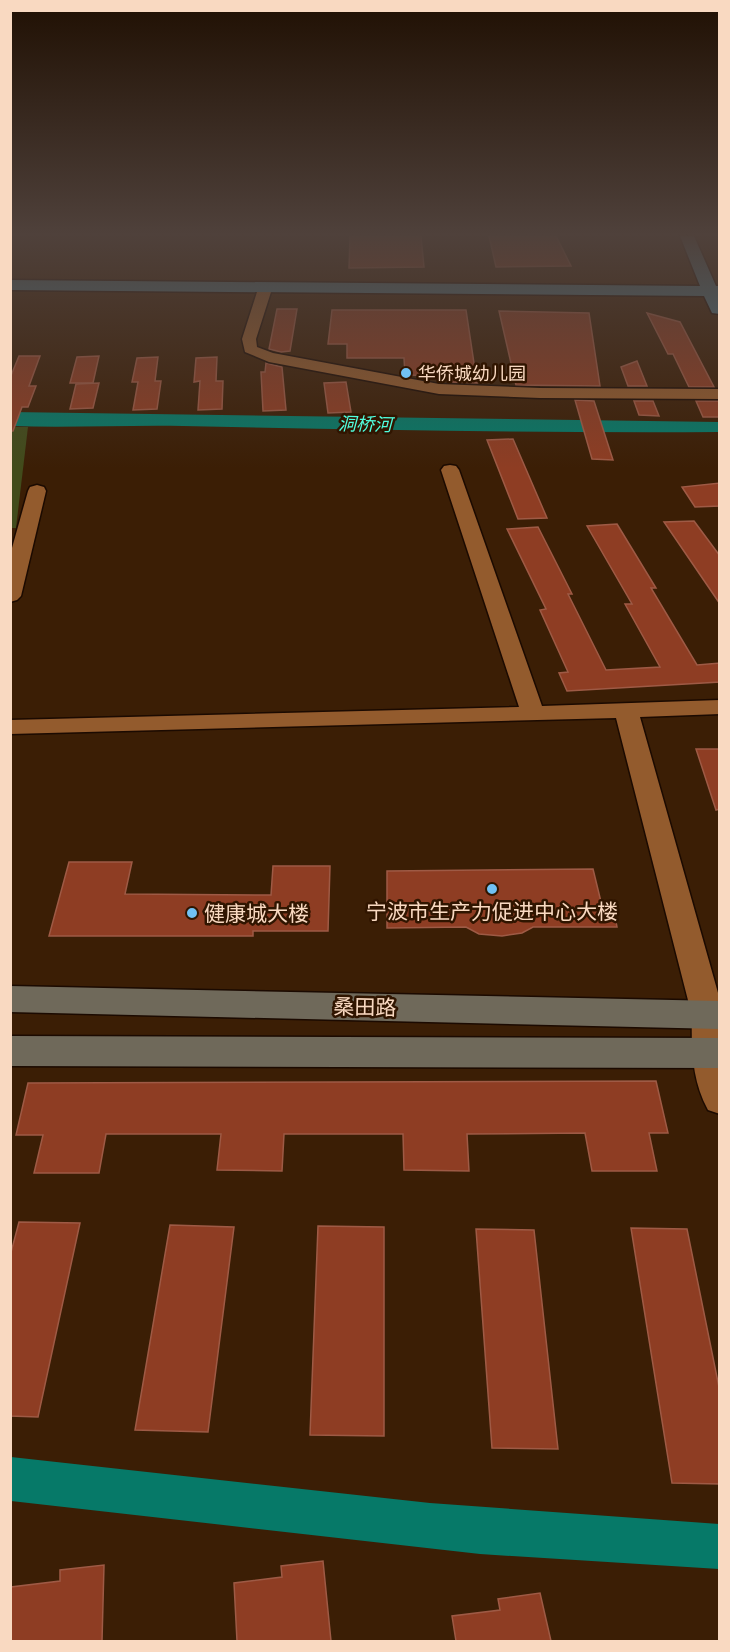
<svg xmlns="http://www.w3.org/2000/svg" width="730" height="1652" font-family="'Work Sans','Noto Sans SC',sans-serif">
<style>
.green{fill:#424b1b}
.water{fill:#067968}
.building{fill:#8e3d23;stroke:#9e5a45;stroke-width:1.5}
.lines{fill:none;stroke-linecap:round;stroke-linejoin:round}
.street-casing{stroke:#1b0a01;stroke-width:3}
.secondary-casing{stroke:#1b0a01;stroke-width:3}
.primary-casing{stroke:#1b0a01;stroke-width:3}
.street{fill:#935b2d;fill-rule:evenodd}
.secondary{fill:#6f695a;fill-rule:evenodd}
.primary{fill:#4b7888;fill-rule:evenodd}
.poi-dot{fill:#71c1f4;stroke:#301500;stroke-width:2}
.labels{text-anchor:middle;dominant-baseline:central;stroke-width:5;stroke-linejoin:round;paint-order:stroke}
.far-poi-label{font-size:18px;fill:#f9d9c1;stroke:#301500;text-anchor:start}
.far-water-label{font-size:18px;font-style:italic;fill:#50ffdf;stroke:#301500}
.poi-label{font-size:21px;fill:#f9d9c1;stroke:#301500}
.street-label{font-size:21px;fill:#f9d9c1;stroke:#301500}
</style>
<rect width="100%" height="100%" fill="#3b1e05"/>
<polygon class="green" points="10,427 28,427 16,528 11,528"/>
<g class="water">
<path d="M11 412 719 422 720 432C541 433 362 430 183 426 126 425 68 428 11 426Z"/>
<polygon points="11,1457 430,1503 719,1524 719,1569 480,1554 11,1501"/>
</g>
<g class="building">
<polygon points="350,236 421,236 424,267 349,268"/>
<polygon points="489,236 556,236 571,266 496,267"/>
<polygon points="277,309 297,309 290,351 281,352 269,349"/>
<polygon points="332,310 466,310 477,383 452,382 452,376 405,375 404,358 347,358 347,344 328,344"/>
<polygon points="499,311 589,313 600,386 516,385"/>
<polygon points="647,313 680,322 714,387 689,387 673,354 668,354"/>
<polygon points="19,356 40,356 29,386 36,386 28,407 22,407 13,431 10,431 10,378"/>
<polygon points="99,356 93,383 70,383 77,357"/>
<polygon points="158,357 155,381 161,381 157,409 133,410 138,382 132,382 137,358"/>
<polygon points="217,357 216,381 223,381 222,409 198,410 200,381 194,382 196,358"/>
<polygon points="637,361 647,386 628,386 621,367"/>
<polygon points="266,363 282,367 286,410 263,411 261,372 265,372"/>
<polygon points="346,382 351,412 328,413 324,383"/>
<polygon points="99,383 93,408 70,409 76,384"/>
<polygon points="575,400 594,401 613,460 592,459"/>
<polygon points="634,401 653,401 659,416 639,415"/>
<polygon points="696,401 720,401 720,417 703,417"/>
<polygon points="513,439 547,518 518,519 487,440"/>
<polygon points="720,483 720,506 695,507 682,487"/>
<polygon points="694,521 720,556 720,604 664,522"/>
<polygon points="617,524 656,588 651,588 697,665 720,663 720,682 567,691 559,673 568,672 540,610 546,609 507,529 538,527 572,594 568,594 606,670 660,667 625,604 632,604 587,526"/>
<polygon points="696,749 720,749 720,809 716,810"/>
<polygon points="69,862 132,862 125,894 271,895 273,866 330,866 328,931 253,931 253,936 49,936"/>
<polygon points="593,869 602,906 613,906 617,927 533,927 522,933 502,936 479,934 466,927 387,928 387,871"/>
<polygon points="656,1081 668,1133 649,1133 657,1171 592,1171 585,1133 467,1134 469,1171 404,1170 403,1134 284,1134 282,1171 217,1170 221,1134 106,1134 99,1173 34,1173 43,1135 16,1135 28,1083"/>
<polygon points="19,1222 80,1223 38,1417 10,1416 10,1256"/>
<polygon points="170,1225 234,1227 208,1432 135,1430"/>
<polygon points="318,1226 384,1227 384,1436 310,1435"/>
<polygon points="631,1228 687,1229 720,1392 720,1484 672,1483"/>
<polygon points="476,1229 534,1230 558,1449 492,1448"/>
<polygon points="323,1561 331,1641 237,1641 234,1583 282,1577 281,1566"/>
<polygon points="104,1565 102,1641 10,1641 11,1587 60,1581 60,1570"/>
<polygon points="540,1593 551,1641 456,1641 452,1616 500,1610 498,1599"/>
</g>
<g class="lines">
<g class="street-casing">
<g id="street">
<polygon points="264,288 271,292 256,339 257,347 273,353 439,384 540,388 720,389 720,399 540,398 439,394 269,362 245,352 242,339 257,292"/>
<path d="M450 465 456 466 459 470 542 706 720 700V714L640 717 720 1000V1114L708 1110C692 1081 691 1048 692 1016L616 718 10 734V720L519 707 441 470 444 466Z"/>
<polygon points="37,485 44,487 46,491 21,596 17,600 10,602 10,555 28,491 30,487"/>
</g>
</g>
<g class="secondary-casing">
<g id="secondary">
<polygon points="10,986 720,1001 720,1029 10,1012"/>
<polygon points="10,1036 720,1038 720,1068 10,1066"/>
</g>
</g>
<g class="primary-casing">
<polygon id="primary" points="680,236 694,236 716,286 720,286 720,314 712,313 704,296 10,290 10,280 700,286"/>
</g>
<use href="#street" class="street"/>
<use href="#secondary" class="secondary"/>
<use href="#primary" class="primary"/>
</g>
<linearGradient id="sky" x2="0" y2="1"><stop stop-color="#201003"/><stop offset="0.5" stop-color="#4f413b"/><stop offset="1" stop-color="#4f413b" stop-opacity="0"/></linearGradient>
<rect width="730" height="468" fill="url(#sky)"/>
<g class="poi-dot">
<circle cx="406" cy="373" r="6"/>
<circle cx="492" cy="889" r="6"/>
<circle cx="192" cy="913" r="6"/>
</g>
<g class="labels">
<g class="far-poi-label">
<text x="418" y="373">华侨城幼儿园</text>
</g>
<g class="far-water-label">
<text transform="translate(365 424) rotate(1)">洞桥河</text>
</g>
<g class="poi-label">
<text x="492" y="911">宁波市生产力促进中心大楼</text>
<text x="204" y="913" text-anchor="start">健康城大楼</text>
</g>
<g class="street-label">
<text transform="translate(365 1007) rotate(1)">桑田路</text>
</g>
</g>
<rect width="730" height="1652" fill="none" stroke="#f9d9c1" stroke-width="24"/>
</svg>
